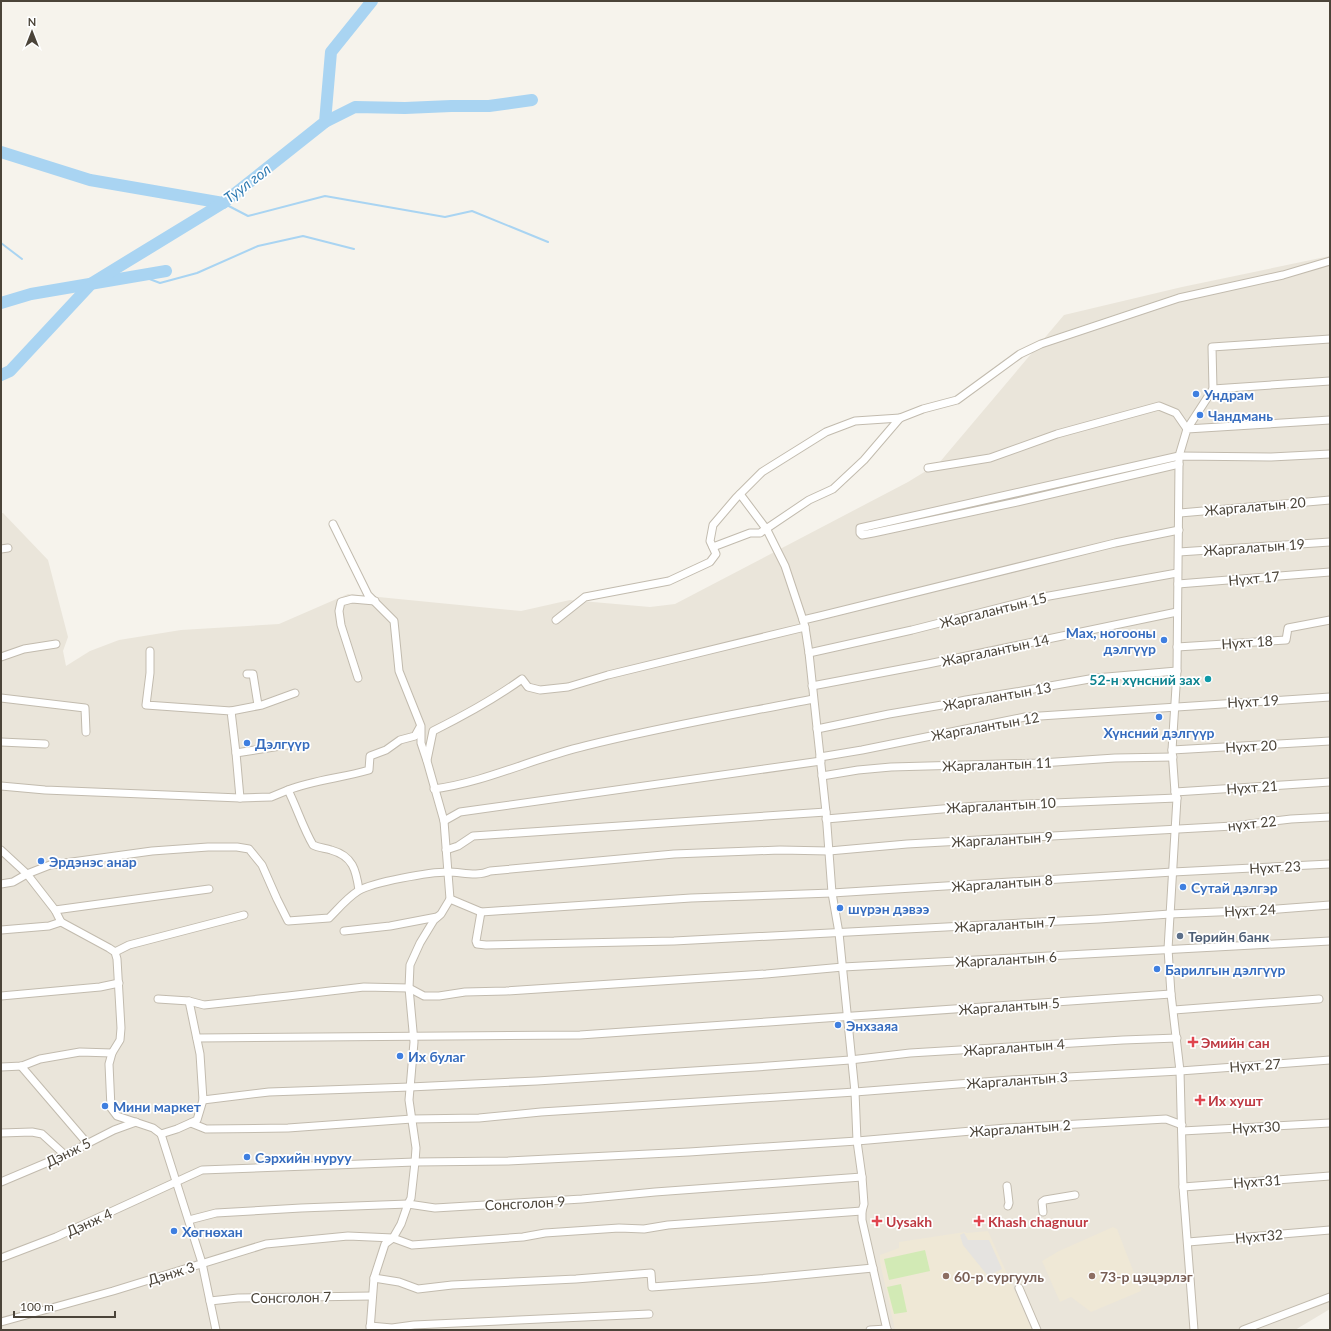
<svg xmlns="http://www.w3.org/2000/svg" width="1331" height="1331" font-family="Lato,sans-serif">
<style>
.residential{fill:#eae5da}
.education{fill:#efe8d6}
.garden{fill:#d2eab5}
.parking{fill:#e5e3e0}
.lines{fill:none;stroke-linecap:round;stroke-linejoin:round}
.stream{stroke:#a9d4f2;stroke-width:2}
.river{stroke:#a9d4f2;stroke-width:12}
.street-casing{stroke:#c2bbae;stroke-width:9}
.street{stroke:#fff;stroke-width:7}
.shop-dot{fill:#3f7fe0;stroke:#fff;stroke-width:1.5}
.culture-dot{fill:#0f9aa8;stroke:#fff;stroke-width:1.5}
.service-dot{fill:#5c6f8a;stroke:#fff;stroke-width:1.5}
.health-dot{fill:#e0444e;stroke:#fff;stroke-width:1.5}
.education-dot{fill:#8d6e63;stroke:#fff;stroke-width:1.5}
.labels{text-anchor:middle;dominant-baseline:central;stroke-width:3.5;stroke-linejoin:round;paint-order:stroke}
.shop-label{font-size:14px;font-weight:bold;fill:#366cbe;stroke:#fff;text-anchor:start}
.street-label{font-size:14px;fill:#4b4439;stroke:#fff}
.culture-label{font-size:14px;font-weight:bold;fill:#0d838f;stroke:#fff;text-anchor:end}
.service-label{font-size:14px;font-weight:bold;fill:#4e5e75;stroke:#fff;text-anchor:start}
.health-label{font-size:14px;font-weight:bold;fill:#be3a42;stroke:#fff;text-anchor:start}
.education-label{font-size:14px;font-weight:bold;fill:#785e54;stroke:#fff;text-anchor:start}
.water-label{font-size:15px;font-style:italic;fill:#2e7ab2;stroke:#fff}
</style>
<rect width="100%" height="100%" fill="#f6f3ec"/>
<polygon class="residential" points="1330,256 1330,1309 1295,1330 1,1330 1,513 3,513 48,560 68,637 63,651 66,666 90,651 119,640 181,630 279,624 348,594 521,611 570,600 650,607 675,604 908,482 939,463 1064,315 1182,287"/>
<g class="education">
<polygon points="1113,1227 1117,1229 1141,1291 1091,1312 1071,1297 1060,1302 1042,1261 1059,1251"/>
<polygon points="988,1231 1032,1330 895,1330 880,1262 880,1255 899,1248 899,1242 965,1232 966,1233"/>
</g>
<g class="garden">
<polygon points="925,1250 930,1271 889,1280 884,1259"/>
<polygon points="901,1284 907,1312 894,1314 887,1287"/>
</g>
<polygon class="parking" points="964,1233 968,1240 989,1240 1002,1269 988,1276 963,1245 960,1235"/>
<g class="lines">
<g class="stream">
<polyline points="223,203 248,216 325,196 445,217 472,211 548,242"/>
<polyline points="1,243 22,259"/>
<polyline points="139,275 160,283 197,273 258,246 303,236 354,249"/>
</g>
<g class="river">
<polyline points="325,122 355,107 405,108 451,106 489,106 532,100"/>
<polyline points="1,152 90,180 223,203 325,122 331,52 372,1"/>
<polyline points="1,303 31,294 166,271"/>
<polyline points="1,375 10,371 92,283 223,203"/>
</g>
<g class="street-casing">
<g id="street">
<polyline points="1213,389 1330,381"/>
<polyline points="1179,464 1017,502 873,533 862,535 860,533 860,528 1179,456 1271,457 1330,454"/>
<polyline points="928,468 990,458 1057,434 1159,406 1176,413 1187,429 1213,389 1212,347 1330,339"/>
<polyline points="740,494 767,530 785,566 803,620"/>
<polyline points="1180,513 1330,500"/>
<polyline points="333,524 368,595 394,621 399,671 421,726 421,743 427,761 444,821 450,899 441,914 434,920 420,943 410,965 409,988 414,1042 409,1100 416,1148 415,1162 411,1198 408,1204 401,1224 393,1238 385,1244 374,1278 370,1330"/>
<polyline points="713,547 750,533 760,533 809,500 833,489 864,460 900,418 923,409 957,400 1020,354 1041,344 1179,298 1283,275 1330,261"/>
<polyline points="1,549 8,548"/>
<polyline points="1179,552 1330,542"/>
<polyline points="1178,584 1330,572"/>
<polyline points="556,620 585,597 669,581 710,562 716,554 710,541 713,525 736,498 762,472 826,432 855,421 900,418"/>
<polyline points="805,627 809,653 826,812 832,893 839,933 855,1092 857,1141 862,1177 864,1204 862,1211 862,1220 887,1330"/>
<polyline points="1177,647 1286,640 1288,628 1330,620"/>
<polyline points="150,651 150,673 146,705 231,711 236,753 240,798"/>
<polyline points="809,653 912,630 1038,598 1177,573"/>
<polyline points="1,657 24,649 56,644"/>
<polyline points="247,674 253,674 258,705"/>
<polyline points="358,678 341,625 339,611 341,602 352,599 375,601"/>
<polyline points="812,686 928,664 1177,612"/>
<polyline points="1,698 85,708 86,732"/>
<polyline points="231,711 262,705 295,693"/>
<polyline points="817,729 889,714 942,705 966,700 1022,691 1095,678 1177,671"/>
<polyline points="1,742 45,744"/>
<polyline points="1172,750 1330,741"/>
<polyline points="236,753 287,745"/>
<polyline points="820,757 862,750 1025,717 1330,697"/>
<path d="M427 760 433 731C465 715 493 700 522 679L528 687 540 690 568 687 608 675 805 627 803 620 820 616 1115 543 1179 530"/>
<polyline points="822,776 858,770 891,767 1041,763 1115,758 1173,757"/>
<path d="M1 786 45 790 240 798 271 797 288 790C297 808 303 828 313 845 319 848 325 848 331 850 353 856 356 870 359 890"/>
<path d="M434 789C486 782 534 758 585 746 660 727 737 714 813 699"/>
<path d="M288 790C314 780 342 778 369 770L370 756 386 750 400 740 415 736 420 727"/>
<polyline points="1175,792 1330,782"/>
<polyline points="826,819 977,806 1177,798"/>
<polyline points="444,821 460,812 821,761"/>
<polyline points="1,850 27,874 55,910 61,922 109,948 115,952 117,959 121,1028 120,1040 112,1053 109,1064 111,1108 117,1116 153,1128 161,1134 202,1263 216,1330"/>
<polyline points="446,850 458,846 473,836 826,812"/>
<path d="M1 884 13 882 27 874 50 865 152 851 208 847H237L249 849 262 865 277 899 288 921 329 918C338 909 347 898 358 891 373 882 430 872 448 872 462 872 477 877 490 871L674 854 780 850 829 851 907 844 1233 826 1291 819 1330 817"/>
<polyline points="450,899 481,912 691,898 832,893 1173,872 1330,864"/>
<polyline points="55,910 209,889"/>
<polyline points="481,912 476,941 477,944 486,945 674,941 1099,919 1170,914 1265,910 1330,905"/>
<polyline points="1,930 49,926 61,922"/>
<polyline points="344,931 390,926 437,917"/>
<polyline points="115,952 129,945 244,915"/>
<polyline points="1,996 100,987 119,983"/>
<polyline points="158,999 189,1001 204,1005 288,996 364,987 409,988 424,996 439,996 465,992 506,991 766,974 843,967 1330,941"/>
<polyline points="1174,1010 1319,999"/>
<polyline points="197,1038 580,1035 1171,994"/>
<polyline points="21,1066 87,1143"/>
<polyline points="1,1067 22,1066 40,1059 80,1052 112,1053"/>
<polyline points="203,1100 269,1092 410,1087 537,1081 756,1067 850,1060 910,1053 1123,1040 1177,1038"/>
<polyline points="191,1123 206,1129 288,1128 412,1119 479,1118 541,1112 855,1092 1010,1080 1180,1071 1330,1060"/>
<polyline points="1182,1131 1330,1123"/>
<polyline points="1,1133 32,1132 42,1134 65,1155"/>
<polyline points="161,1134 177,1129 197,1120 203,1100 200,1054 189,1001"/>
<polyline points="1,1182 65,1155 114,1130 136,1122"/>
<polyline points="1007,1186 1009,1203 1008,1206"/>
<polyline points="1183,1187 1330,1176"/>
<polyline points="1043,1212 1042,1202 1045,1200 1075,1195"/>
<polyline points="189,1220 216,1213 301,1208 408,1204 435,1208 582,1199 655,1192 862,1177"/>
<polyline points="1188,1242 1330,1230"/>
<polyline points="1,1258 56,1237 202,1170 415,1162 508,1161 689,1152 857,1141 1006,1128 1166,1119 1182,1125"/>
<polyline points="374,1278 399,1282 418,1289 452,1285 576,1279 651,1273 652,1287 758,1279 873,1268"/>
<polyline points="1019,1288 1037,1330"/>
<polyline points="210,1301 238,1298 372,1296"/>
<polyline points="1,1322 113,1291 266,1244 348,1236 393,1238 412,1245 523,1237 545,1233 619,1228 644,1229 668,1225 862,1211"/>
<polyline points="370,1326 392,1328 414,1325 649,1314"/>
<polyline points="870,1330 887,1329"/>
<polyline points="1194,1330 1183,1187 1180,1071 1171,994 1168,949 1177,798 1175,792 1172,750 1177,671 1179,464 1179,456 1187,429 1330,420"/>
<polyline points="1243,1330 1330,1297"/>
</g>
</g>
<use href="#street" class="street"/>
</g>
<g class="shop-dot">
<circle cx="1196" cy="394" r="4"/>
<circle cx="1200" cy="415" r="4"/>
<circle cx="1164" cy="640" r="4"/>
<circle cx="1159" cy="717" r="4"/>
<circle cx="247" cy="743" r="4"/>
<circle cx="41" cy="861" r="4"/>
<circle cx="1183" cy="887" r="4"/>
<circle cx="840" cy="908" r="4"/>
<circle cx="1157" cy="969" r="4"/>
<circle cx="838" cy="1025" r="4"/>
<circle cx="400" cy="1056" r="4"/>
<circle cx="105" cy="1106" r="4"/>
<circle cx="247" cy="1157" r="4"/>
<circle cx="174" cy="1231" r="4"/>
</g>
<circle class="culture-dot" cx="1208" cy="679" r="4"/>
<circle class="service-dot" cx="1180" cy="936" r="4"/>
<g class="health-dot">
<path d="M1191 1036h4v4h4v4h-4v4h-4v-4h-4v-4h4z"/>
<path d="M1198 1094h4v4h4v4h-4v4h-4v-4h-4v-4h4z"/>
<path d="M875 1215h4v4h4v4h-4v4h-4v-4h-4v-4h4z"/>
<path d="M977 1215h4v4h4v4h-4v4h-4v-4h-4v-4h4z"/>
</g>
<g class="education-dot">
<circle cx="946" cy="1276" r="4"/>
<circle cx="1092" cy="1276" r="4"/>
</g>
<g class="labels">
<g class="shop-label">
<text x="1204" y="394">Ундрам</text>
<text x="1208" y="415">Чандмань</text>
<text x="1156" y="632" text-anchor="end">Мах, ногооны<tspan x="1156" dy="16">дэлгүүр</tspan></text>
<text x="1159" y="732" text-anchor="middle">Хүнсний дэлгүүр</text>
<text x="255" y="743">Дэлгүүр</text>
<text x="49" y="861">Эрдэнэс анар</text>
<text x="1191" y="887">Сутай дэлгэр</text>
<text x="848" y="908">шүрэн дэвээ</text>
<text x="1165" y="969">Барилгын дэлгүүр</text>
<text x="846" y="1025">Энхзаяа</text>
<text x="408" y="1056">Их булаг</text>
<text x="113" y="1106">Мини маркет</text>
<text x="255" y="1157">Сэрхийн нуруу</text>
<text x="182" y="1231">Хөгнөхан</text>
</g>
<g class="street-label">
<text transform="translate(1255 506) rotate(-5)">Жаргалатын 20</text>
<text transform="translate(1254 547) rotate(-4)">Жаргалатын 19</text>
<text transform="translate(1254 578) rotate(-5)">Нүхт 17</text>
<text transform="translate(993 610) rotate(-14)">Жаргалантын 15</text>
<text transform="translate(1247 642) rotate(-4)">Нүхт 18</text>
<text transform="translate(995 650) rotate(-12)">Жаргалантын 14</text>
<text transform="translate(997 696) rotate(-10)">Жаргалантын 13</text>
<text transform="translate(1253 701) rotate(-3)">Нүхт 19</text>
<text transform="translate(985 726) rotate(-10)">Жаргалантын 12</text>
<text transform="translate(1251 746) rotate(-3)">Нүхт 20</text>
<text transform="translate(997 764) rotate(-2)">Жаргалантын 11</text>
<text transform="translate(1252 787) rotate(-4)">Нүхт 21</text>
<text transform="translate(1001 805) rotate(-3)">Жаргалантын 10</text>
<text transform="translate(1252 823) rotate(-6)">нүхт 22</text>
<text transform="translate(1002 839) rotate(-3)">Жаргалантын 9</text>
<text transform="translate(1275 867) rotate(-3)">Нүхт 23</text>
<text transform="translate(1002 883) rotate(-4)">Жаргалантын 8</text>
<text transform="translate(1250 910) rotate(-3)">Нүхт 24</text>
<text transform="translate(1005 924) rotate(-3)">Жаргалантын 7</text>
<text transform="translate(1006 959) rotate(-3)">Жаргалантын 6</text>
<text transform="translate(1009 1006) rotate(-4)">Жаргалантын 5</text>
<text transform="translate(1014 1047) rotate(-4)">Жаргалантын 4</text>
<text transform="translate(1255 1065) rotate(-4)">Нүхт 27</text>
<text transform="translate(1017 1080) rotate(-4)">Жаргалантын 3</text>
<text transform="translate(1256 1127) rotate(-3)">Нүхт30</text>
<text transform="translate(1020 1128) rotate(-4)">Жаргалантын 2</text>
<text transform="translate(68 1152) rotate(-26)">Дэнж 5</text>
<text transform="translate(1257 1181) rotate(-4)">Нүхт31</text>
<text transform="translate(525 1203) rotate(-3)">Сонсголон 9</text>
<text transform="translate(89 1222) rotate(-24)">Дэнж 4</text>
<text transform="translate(1259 1236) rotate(-5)">Нүхт32</text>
<text transform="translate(171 1273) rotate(-17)">Дэнж 3</text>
<text transform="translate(291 1297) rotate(-1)">Сонсголон 7</text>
</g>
<g class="culture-label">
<text x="1200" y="679">52-н хүнсний зах</text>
</g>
<g class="service-label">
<text x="1188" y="936">Төрийн банк</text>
</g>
<g class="health-label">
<text x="1201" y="1042">Эмийн сан</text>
<text x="1208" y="1100">Их хушт</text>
<text x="886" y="1221">Uysakh</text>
<text x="988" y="1221">Khash chagnuur</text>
</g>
<g class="education-label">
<text x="954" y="1276">60-р сургууль</text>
<text x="1100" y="1276">73-р цэцэрлэг</text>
</g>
<g class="water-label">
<text transform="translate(247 183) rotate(-37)">Туул гол</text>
</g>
</g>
<rect width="1331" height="1331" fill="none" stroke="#4b4439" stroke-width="4"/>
<g transform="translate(32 32)" stroke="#ffffff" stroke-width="3" paint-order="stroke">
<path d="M0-3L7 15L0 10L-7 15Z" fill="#4b4439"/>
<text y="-6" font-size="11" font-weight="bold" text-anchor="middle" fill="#4b4439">N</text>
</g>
<path d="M14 1311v6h101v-6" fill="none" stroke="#4b4439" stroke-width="2"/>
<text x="20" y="1311" font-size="12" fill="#4b4439" stroke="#ffffff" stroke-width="3" paint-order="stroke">100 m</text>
</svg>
